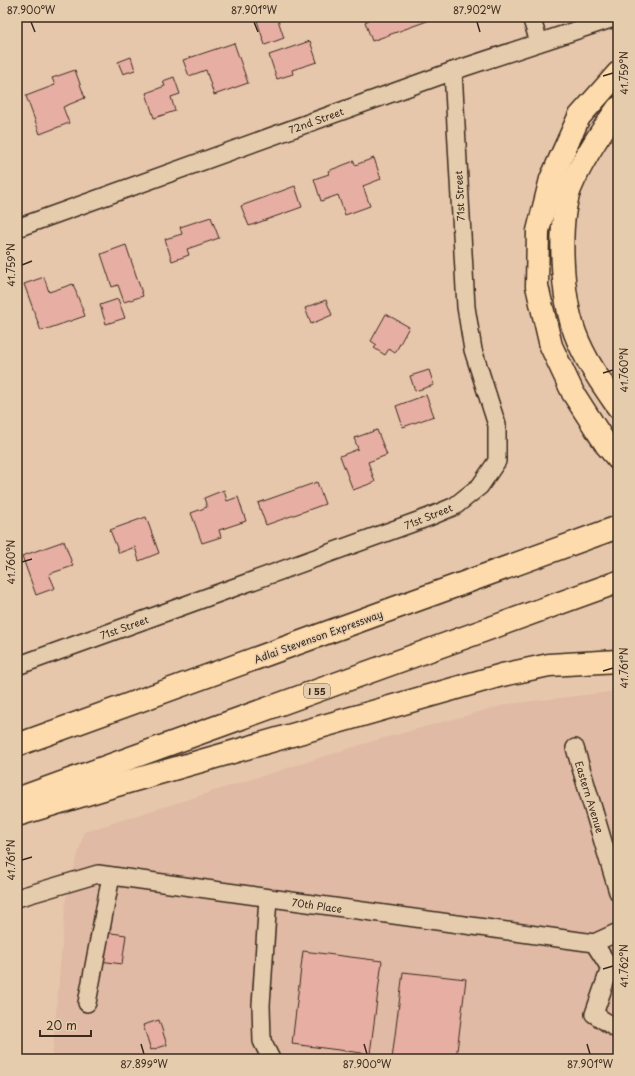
<svg xmlns="http://www.w3.org/2000/svg" width="635" height="1076" font-family="'Playpen Sans',sans-serif">
<style>
.built{fill:#e0baa4}
.building{fill:#e7aea4;stroke:#3b2a1e}
.lines{fill:none;stroke-linecap:round;stroke-linejoin:round}
.minor-casing{stroke:#3b2a1e;stroke-width:20}
.highway-casing{stroke:#3b2a1e;stroke-width:25}
.minor{stroke:#e5ccad;stroke-width:17}
.highway{stroke:#fedbac;stroke-width:22}
.ticks{fill:none;stroke:#3b2a1e;stroke-width:1.5}
.labels{text-anchor:middle;dominant-baseline:central;stroke-width:3;stroke-linejoin:round;paint-order:stroke}
.shield{fill:#e5ccad;stroke:#6e5b49;stroke-width:1}
.shield-label{font-size:9px;font-weight:bold;fill:#3b2a1e}
.street-label{font-size:10px;fill:#3b2a1e;stroke:#e5ccad}
.neatline{fill:none;stroke:#3b2a1e;stroke-width:1.5}
.ticks-label{font-size:10px;text-anchor:middle;fill:#3b2a1e}
</style>
<rect width="100%" height="100%" fill="#e7c7ac"/>
<filter id="ink" filterUnits="userSpaceOnUse"><feTurbulence type="fractalNoise" baseFrequency=".025" numOctaves="2"/><feDisplacementMap in="SourceGraphic" scale="8" xChannelSelector="R" yChannelSelector="G"/><feConvolveMatrix kernelMatrix="1 2 1 2 8 2 1 2 1" color-interpolation-filters="sRGB"/></filter>
<g filter="url(#ink)">
<polygon class="built" points="618,691 618,1059 52,1059 66,898 84,832 373,741 508,704"/>
<g class="building">
<polygon points="269,17 277,17 284,38 265,45 257,21"/>
<polygon points="368,17 429,17 430,20 372,41 365,22 369,20"/>
<polygon points="310,41 317,62 292,70 293,74 277,79 269,55"/>
<polygon points="234,43 248,83 214,95 206,70 189,76 183,60"/>
<polygon points="131,57 135,70 123,74 118,62"/>
<polygon points="75,70 85,98 63,107 69,123 40,134 26,96 55,85 52,78"/>
<polygon points="174,77 180,94 171,97 175,111 154,118 146,93 165,86 163,81"/>
<polygon points="374,158 381,179 363,186 370,206 345,215 338,195 321,201 314,179 329,174 328,171 354,161 355,165"/>
<polygon points="295,186 302,207 249,226 241,206"/>
<polygon points="211,217 219,238 187,249 189,255 172,261 165,239 182,234 180,227"/>
<polygon points="126,245 143,296 124,302 118,285 112,287 101,254"/>
<polygon points="44,277 49,292 73,284 85,316 41,331 24,284"/>
<polygon points="118,299 125,318 106,324 100,305"/>
<polygon points="326,300 332,315 311,324 305,308"/>
<polygon points="386,314 409,327 395,353 389,349 385,355 374,348 377,345 371,341"/>
<polygon points="429,370 434,385 415,391 410,376"/>
<polygon points="426,395 434,416 403,427 396,406"/>
<polygon points="377,430 387,455 368,462 375,482 353,490 340,456 358,449 354,438"/>
<polygon points="317,482 325,504 266,525 258,503"/>
<polygon points="224,490 227,501 238,497 246,521 219,530 221,537 202,543 191,513 207,507 204,498"/>
<polygon points="146,517 159,553 139,561 135,547 119,553 110,530"/>
<polygon points="64,541 73,566 49,574 55,588 36,595 22,556"/>
<polygon points="104,932 126,935 122,964 100,961"/>
<polygon points="303,951 382,961 370,1054 292,1044"/>
<polygon points="403,972 466,979 456,1059 392,1059"/>
<polygon points="159,1020 167,1045 151,1050 143,1025"/>
</g>
<g class="lines">
<g class="minor-casing">
<g id="minor">
<polyline points="531,17 539,42"/>
<polyline points="17,228 453,71 617,17"/>
<polyline points="17,666 429,517 455,506 480,486 497,461 497,425 473,350 466,307 453,71"/>
<polyline points="575,748 618,892"/>
<polyline points="17,898 98,874 594,943 618,932"/>
<polyline points="268,898 261,1005 262,1041 271,1059"/>
<polyline points="594,943 610,968 594,1014 618,1030"/>
<polyline points="87,1003 111,876"/>
</g>
</g>
<g class="highway-casing">
<g id="highway">
<polyline points="618,73 579,117 551,179 538,231 537,286 551,346 573,393 607,446 618,459"/>
<path d="M618 108C600 133 582 160 570 189 557 225 562 298 575 333 585 360 602 384 618 407"/>
<polyline points="17,745 618,527"/>
<polyline points="17,799 618,582"/>
<polyline points="17,815 110,787 502,675 549,665 618,661"/>
</g>
</g>
<use href="#minor" class="minor"/>
<use href="#highway" class="highway"/>
</g>
</g>
<path class="ticks" d="M31 22 35 32M254 22 258 32M477 22 480 32M603 76 613 73M22 265 32 261M603 373 613 370M22 562 32 559M603 671 613 668M22 860 32 857M603 969 613 966M141 1044 144 1054M364 1044 367 1054M587 1044 590 1054"/>
<g class="labels">
<rect class="shield" x="304" y="684" width="26" height="14" rx="3"/>
<g class="shield-label">
<text x="317" y="691">I 55</text>
</g>
<g class="street-label">
<text transform="translate(316 120) rotate(-20)">72nd Street</text>
<text transform="translate(459 196) rotate(-93)">71st Street</text>
<text transform="translate(428 516) rotate(-22)">71st Street</text>
<text transform="translate(124 627) rotate(-20)">71st Street</text>
<text transform="translate(318 636) rotate(-20)">Adlai Stevenson Expressway</text>
<text transform="translate(590 797) rotate(73)">Eastern Avenue</text>
<text transform="translate(317 905) rotate(8)">70th Place</text>
</g>
</g>
<rect width="635" height="1076" fill="none" stroke="#e5ccad" stroke-width="44"/>
<path d="M40 1030v6h51v-6" fill="none" stroke="#3b2a1e" stroke-width="2"/>
<text x="46" y="1030" font-size="12" fill="#3b2a1e" stroke="#e5ccad" stroke-width="3" paint-order="stroke">20 m</text>
<rect x="22" y="22" width="591" height="1032" class="neatline"/>
<g class="ticks-label">
<text x="31" y="14">87.900°W</text>
<text x="254" y="14">87.901°W</text>
<text x="477" y="14">87.902°W</text>
<text transform="translate(624 73) rotate(-90)" y="4">41.759°N</text>
<text transform="translate(11 265) rotate(-90)" y="4">41.759°N</text>
<text transform="translate(624 370) rotate(-90)" y="4">41.760°N</text>
<text transform="translate(11 562) rotate(-90)" y="4">41.760°N</text>
<text transform="translate(624 668) rotate(-90)" y="4">41.761°N</text>
<text transform="translate(11 860) rotate(-90)" y="4">41.761°N</text>
<text transform="translate(624 966) rotate(-90)" y="4">41.762°N</text>
<text x="144" y="1068">87.899°W</text>
<text x="367" y="1068">87.900°W</text>
<text x="590" y="1068">87.901°W</text>
</g>
</svg>
